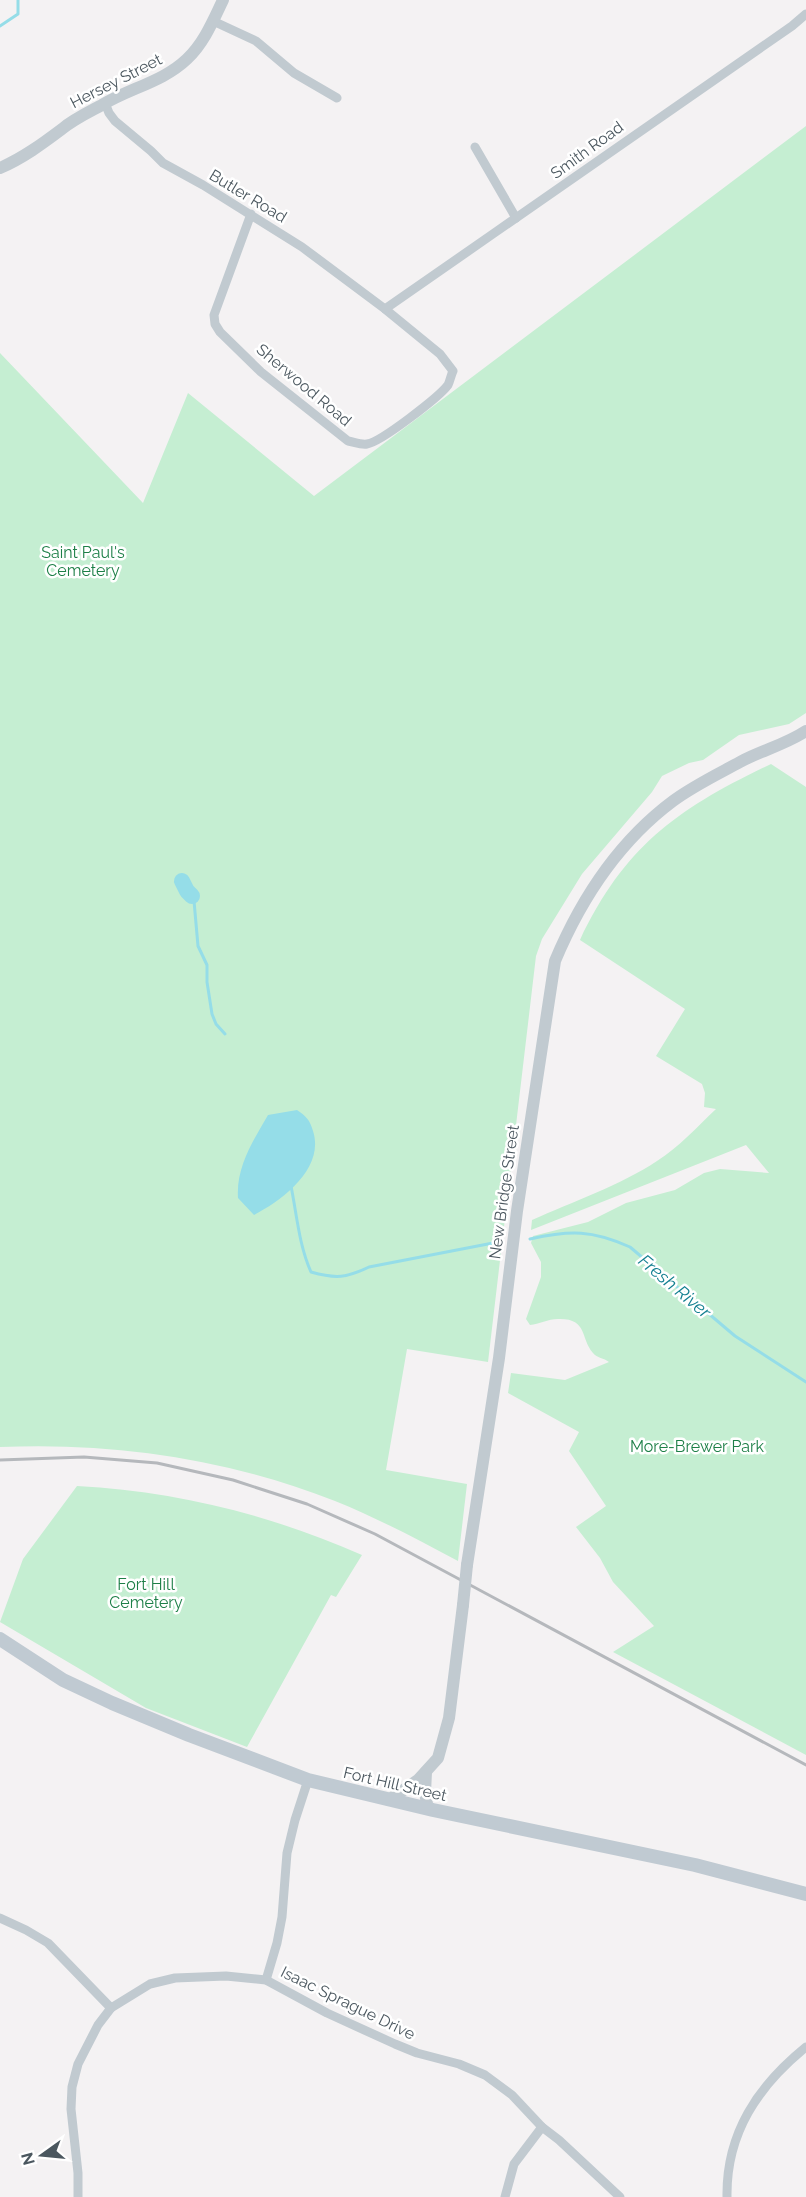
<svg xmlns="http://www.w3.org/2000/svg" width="806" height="2197" font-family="Raleway,sans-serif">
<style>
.green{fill:#c5eed2}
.water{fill:#95dde8}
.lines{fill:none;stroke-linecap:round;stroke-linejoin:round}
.stream{stroke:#95dde8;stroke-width:3}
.river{stroke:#95dde8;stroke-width:16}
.minor{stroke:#c1cad0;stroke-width:9}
.tertiary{stroke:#c1cad0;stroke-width:12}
.secondary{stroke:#c0cad2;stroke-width:14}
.rail{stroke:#b5b8bc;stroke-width:3}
.tertiary-bridge{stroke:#c1cad0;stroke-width:12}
.labels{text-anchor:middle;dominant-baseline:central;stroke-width:5;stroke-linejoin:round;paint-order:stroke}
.street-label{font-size:16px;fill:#4b575f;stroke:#fff}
.park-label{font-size:16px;fill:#1d7f47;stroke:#fff}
.water-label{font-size:18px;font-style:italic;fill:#148091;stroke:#fff}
</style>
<rect width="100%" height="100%" fill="#f4f2f3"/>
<g class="green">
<path d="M806 126V713L789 724 739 735 703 760 689 763 662 776 652 792 582 874 542 939 536 956 488 1362 407 1349 386 1470 467 1484 458 1561C417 1539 377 1518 335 1501 228 1459 114 1442 0 1447V353L143 503 188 393 314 496Z"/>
<path d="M771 764 806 787V1755L613 1652 654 1626 613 1582 600 1558 576 1527 606 1506 569 1451 579 1432 508 1393 511 1373 565 1380 609 1362C604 1358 597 1358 593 1353 580 1338 588 1318 558 1319 548 1319 539 1324 530 1325L526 1319 541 1277V1262L531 1243 533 1236 588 1222 626 1203 675 1190 704 1173 720 1169 769 1173 746 1145 531 1230 532 1220C572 1202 621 1185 657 1161 679 1147 697 1127 716 1109L704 1107 705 1093 702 1084 656 1056 685 1009 580 940C625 845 679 808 771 764Z"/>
<path d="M77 1486C176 1491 271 1515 362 1555L336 1597 331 1595 247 1747 146 1708 0 1622 23 1559Z"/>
</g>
<path class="water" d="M297 1110C306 1116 310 1120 313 1131 325 1168 283 1200 254 1215L238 1198C236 1167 253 1141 268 1115Z"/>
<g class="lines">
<g class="stream">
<polyline points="0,26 18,14 18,0"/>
<polyline points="194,901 198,946 207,965 207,982 212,1014 216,1024 225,1034"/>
<path d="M291 1186C297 1216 299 1245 311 1272 336 1279 346 1278 369 1267L493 1243"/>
<path d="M530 1239C571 1230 592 1230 630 1247L735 1336 806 1382"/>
</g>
<polyline class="river" points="182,881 187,891 192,896"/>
<g class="minor">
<polyline points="213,21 256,41 294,73 337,98"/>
<path d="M105 103 109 113 115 121 151 151 163 163 203 185 302 247 385 309 440 354 453 371C451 375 450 381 448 385 439 397 381 442 367 444 361 445 354 442 348 441L261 372 220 332 215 324 214 315 251 214"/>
<polyline points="475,147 516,218"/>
<path d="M385 309C521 215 656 119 792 26L806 14"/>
<polyline points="0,1918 26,1930 48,1943 111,2008"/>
<polyline points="266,1980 277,1943 282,1917 287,1853 295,1820 308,1780"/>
<polyline points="78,2197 78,2173 71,2109 72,2087 78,2064 98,2025 111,2008 150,1984 175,1978 226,1976 266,1980 327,2013 395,2044 417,2053 459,2064 485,2075 512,2095 542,2127 559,2140 620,2197"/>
<polyline points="505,2197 514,2164 542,2127"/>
<path d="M727 2197C726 2133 758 2086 806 2047"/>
</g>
<g class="tertiary">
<path d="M0 168C23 158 42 144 62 129 74 119 89 112 102 105 130 88 163 82 187 59 204 43 213 21 223 0"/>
<path d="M467 1565 499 1358 517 1211 555 961C581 899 618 842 673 801 693 786 718 774 740 762 762 750 785 745 806 731"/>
<polyline points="426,1772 425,1793 428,1809"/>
<polyline points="389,1800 418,1780 438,1758 449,1718 463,1605"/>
</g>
<polyline class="secondary" points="0,1639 63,1680 112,1703 189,1735 308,1780 433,1810 695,1865 806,1894"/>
<polyline class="rail" points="0,1460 84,1457 157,1463 233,1480 307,1504 375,1534 806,1765"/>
<polyline class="tertiary-bridge" points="463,1605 467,1565"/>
</g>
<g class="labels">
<g class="street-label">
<text transform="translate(116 81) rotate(-27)">Hersey Street</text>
<text transform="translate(587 150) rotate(-36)">Smith Road</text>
<text transform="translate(248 196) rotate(31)">Butler Road</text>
<text transform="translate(304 385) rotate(40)">Sherwood Road</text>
<text transform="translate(504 1192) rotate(-82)">New Bridge Street</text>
<text transform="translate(395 1784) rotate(13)">Fort Hill Street</text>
<text transform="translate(348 2003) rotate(26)">Isaac Sprague Drive</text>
</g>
<g class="park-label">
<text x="83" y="552">Saint Paul's<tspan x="83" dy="18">Cemetery</tspan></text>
<text x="697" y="1446">More-Brewer Park</text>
<text x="146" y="1584">Fort Hill<tspan x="146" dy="18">Cemetery</tspan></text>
</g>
<g class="water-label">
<text transform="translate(675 1286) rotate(40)">Fresh River</text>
</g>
</g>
<g transform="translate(42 2155) rotate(255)" stroke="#ffffff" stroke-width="4.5" paint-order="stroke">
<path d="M0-4.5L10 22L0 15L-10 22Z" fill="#4b575f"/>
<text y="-9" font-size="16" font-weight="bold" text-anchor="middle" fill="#4b575f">N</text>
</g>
</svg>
